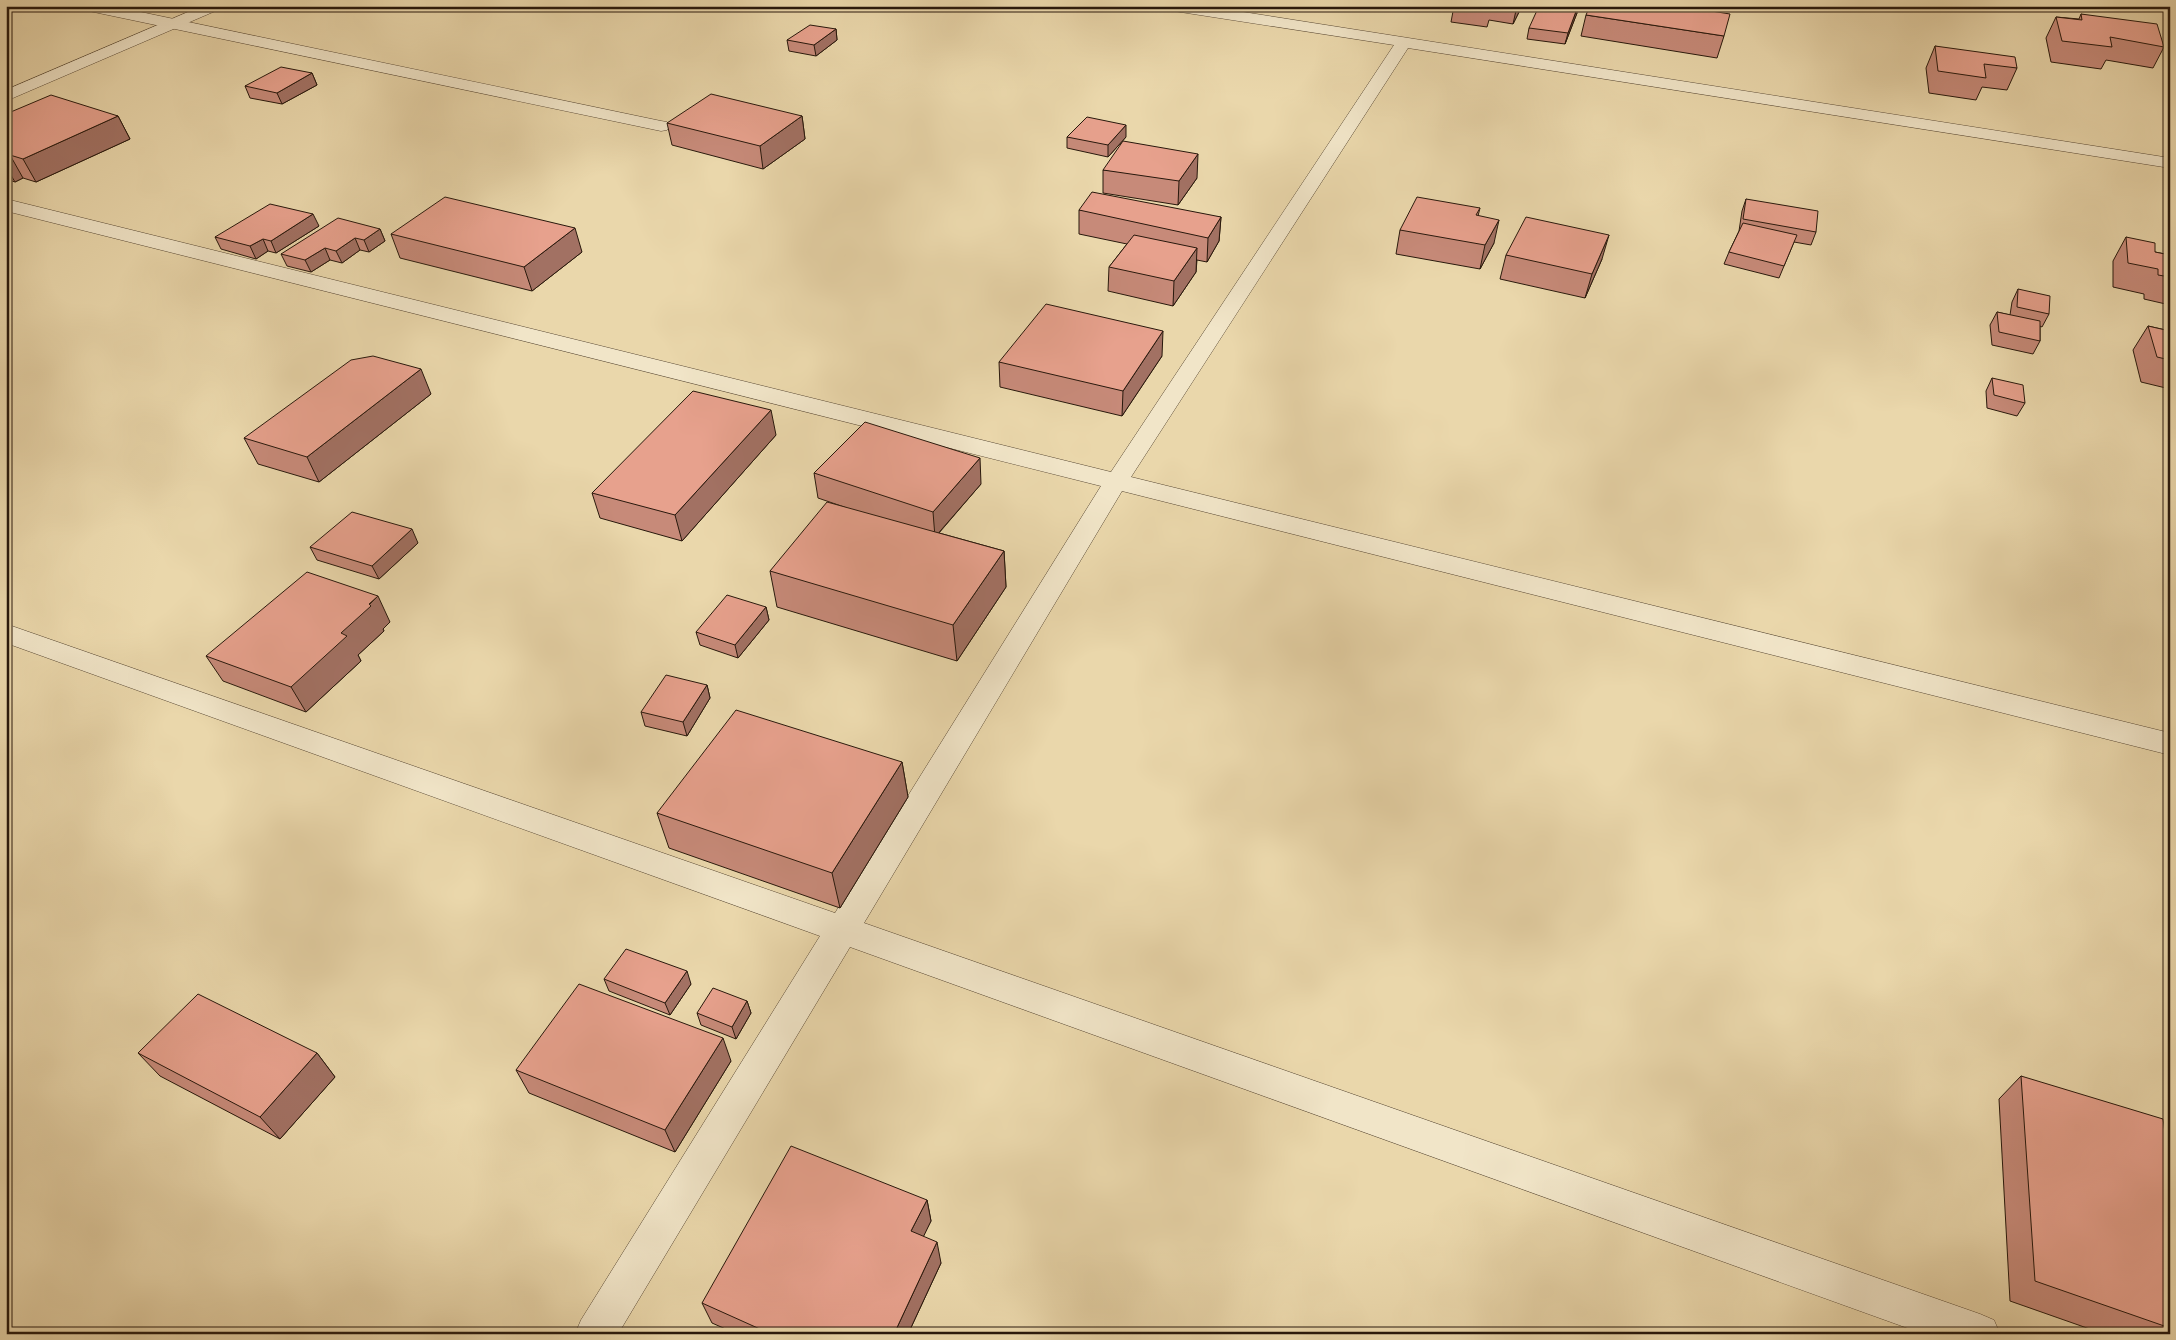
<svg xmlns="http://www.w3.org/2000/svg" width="2176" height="1340" font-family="'Gentium Book Plus',serif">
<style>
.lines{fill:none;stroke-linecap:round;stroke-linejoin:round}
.minor-casing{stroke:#584834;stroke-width:1}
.tertiary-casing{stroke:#584834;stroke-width:1}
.minor{fill:#f1e5c8;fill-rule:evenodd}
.tertiary{fill:#f1e5c8;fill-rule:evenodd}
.wall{fill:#c78a79;stroke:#28180c}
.shaded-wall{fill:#a27163;stroke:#28180c}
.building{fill:#e7a18d;stroke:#28180c}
</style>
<rect width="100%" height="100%" fill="#ead7ab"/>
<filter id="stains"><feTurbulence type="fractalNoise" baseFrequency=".004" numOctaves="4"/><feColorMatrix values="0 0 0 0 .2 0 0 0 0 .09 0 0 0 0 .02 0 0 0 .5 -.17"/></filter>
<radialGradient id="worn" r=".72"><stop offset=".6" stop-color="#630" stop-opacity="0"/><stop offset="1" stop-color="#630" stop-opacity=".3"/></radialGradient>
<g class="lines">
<g class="minor-casing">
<g id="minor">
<polygon points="82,6 112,6 661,121 667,122 670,126 667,130 661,131 89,11 84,9"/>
<polygon points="1167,6 1205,6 2170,158 2170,168 1408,48 1131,477 2170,733 2170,755 1122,491 864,923 1980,1314 1994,1320 2000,1334 1924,1334 850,947 618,1334 575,1334 581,1320 820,936 6,643 6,624 835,913 1101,486 6,211 6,199 1111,472 1394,45 1174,11 1169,9"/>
</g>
</g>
<g class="tertiary-casing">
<polygon id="tertiary" points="202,6 222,6 220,9 6,101 6,90"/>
</g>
<use href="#minor" class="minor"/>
<use href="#tertiary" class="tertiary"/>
</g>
<g class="wall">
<polygon points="1197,6 1209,6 1207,8"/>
<polygon points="1454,6 1522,6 1513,24 1489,20 1487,27 1451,22"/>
<polygon points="1577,13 1565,44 1527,39 1529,28"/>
<polygon points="2081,14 2164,47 2153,68 2106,60 2101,69 2051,62 2046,38 2056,17 2079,19"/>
<polygon points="1586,15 1724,36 1717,58 1581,36"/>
<polygon points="836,29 837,40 816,56 789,51 787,40"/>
<polygon points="1935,46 2017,68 2007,90 1982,87 1976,100 1929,93 1926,68"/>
<polygon points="312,73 317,85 282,104 250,98 245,86"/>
<polygon points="6,114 118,116 130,139 36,182 23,178 15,182 6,179"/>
<polygon points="802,116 805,139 763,169 672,145 667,123"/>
<polygon points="1067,137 1126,137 1108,157 1067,148"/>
<polygon points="1103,170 1197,178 1178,205 1103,193"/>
<polygon points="1746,199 1816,232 1811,245 1794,242 1779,278 1724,264 1729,252 1739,231 1742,211"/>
<polygon points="1480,208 1478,216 1494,243 1480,269 1396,254 1400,230"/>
<polygon points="1079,210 1221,217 1219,241 1207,262 1197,260 1196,272 1173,306 1108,291 1109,267 1127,244 1079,234"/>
<polygon points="319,226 276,253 268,251 256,259 221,249 215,237"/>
<polygon points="380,229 385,241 369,252 360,250 342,263 330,260 311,272 287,266 281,254"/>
<polygon points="391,234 582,252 532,291 400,258"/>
<polygon points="2126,237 2155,252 2170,255 2170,305 2144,299 2144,294 2113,287 2113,261"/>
<polygon points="1506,255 1602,259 1585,298 1500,279"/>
<polygon points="2018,289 2049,314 2042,327 2040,326 2040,341 2033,354 1992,345 1990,325 1997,312 2010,315 2012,302"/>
<polygon points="2148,326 2170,331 2170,389 2141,382 2133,350"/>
<polygon points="1162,356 1122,416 1000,387 999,362"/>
<polygon points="1992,378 2025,403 2017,416 1987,408 1986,391"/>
<polygon points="431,394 319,482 258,464 244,438"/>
<polygon points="776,435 682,541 600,518 592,493"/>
<polygon points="814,473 981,484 939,533 1004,551 1006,587 957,661 777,607 770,571 847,508 818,498"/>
<polygon points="418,543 379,579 317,560 310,547"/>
<polygon points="766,607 769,620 738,658 700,645 696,632"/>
<polygon points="390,622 383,629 384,631 358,655 361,661 306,712 223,681 206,656"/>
<polygon points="707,685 710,698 687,736 645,726 641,712"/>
<polygon points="902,762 908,797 840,908 669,848 657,813"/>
<polygon points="604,979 691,984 670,1015 609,991"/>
<polygon points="747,1001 751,1013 736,1039 701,1025 697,1013"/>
<polygon points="138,1053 317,1053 335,1077 280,1139 160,1076"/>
<polygon points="731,1061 675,1152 529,1093 516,1070"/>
<polygon points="2021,1076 2170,1168 2170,1334 2104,1334 2010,1301 1999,1099"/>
<polygon points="927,1200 931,1221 923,1236 941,1263 908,1334 737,1334 712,1323 702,1303"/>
</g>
<g class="shaded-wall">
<polygon points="1517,6 1522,6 1513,24"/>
<polygon points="1578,6 1577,13 1565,44 1568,33"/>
<polygon points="836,29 837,40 816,56 814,45"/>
<polygon points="312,73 317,85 282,104 277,93"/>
<polygon points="118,116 130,139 36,182 23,159"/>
<polygon points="802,116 805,139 763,169 760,146"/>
<polygon points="1126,125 1126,137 1108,157 1108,145"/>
<polygon points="1198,154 1197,178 1178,205 1179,181"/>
<polygon points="10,155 23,178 15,182 6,167 6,157"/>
<polygon points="313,214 319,226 276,253 271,241"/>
<polygon points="1221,217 1219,241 1207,262 1208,238"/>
<polygon points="1499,220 1494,243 1480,269 1485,245"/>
<polygon points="575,228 582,252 532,291 524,267"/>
<polygon points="380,229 385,241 369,252 364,240"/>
<polygon points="1609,235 1602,259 1585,298 1592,274"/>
<polygon points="355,238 360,250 342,263 336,251"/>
<polygon points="263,239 268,251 256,259 250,246"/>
<polygon points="325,248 330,260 311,272 305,260"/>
<polygon points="1197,248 1196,272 1173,306 1174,281"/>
<polygon points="1163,331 1162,356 1122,416 1123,391"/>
<polygon points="421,369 431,394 319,482 307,457"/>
<polygon points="771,410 776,435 682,541 675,515"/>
<polygon points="980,458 981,484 935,537 933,512"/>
<polygon points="412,529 418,543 379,579 372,566"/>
<polygon points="1004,551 1006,587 957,661 953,625"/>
<polygon points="378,596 390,622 383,629 384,631 358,655 361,661 306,712 291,687 341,633"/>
<polygon points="766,607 769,620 738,658 735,645"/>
<polygon points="707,685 710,698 687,736 683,722"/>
<polygon points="902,762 908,797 840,908 832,873"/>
<polygon points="687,971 691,984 670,1015 665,1003"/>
<polygon points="747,1001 751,1013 736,1039 732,1027"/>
<polygon points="723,1038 731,1061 675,1152 665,1130"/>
<polygon points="317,1053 335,1077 280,1139 260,1117"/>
<polygon points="927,1200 931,1221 916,1252 911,1231"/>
<polygon points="937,1242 941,1263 908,1334 894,1334"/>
</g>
<g class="building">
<polygon points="1539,6 1578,6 1568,33 1529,28"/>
<polygon points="1590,6 1680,6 1730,14 1724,36 1586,15"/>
<polygon points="2081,14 2157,24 2164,47 2110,37 2112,47 2062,41 2056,17 2082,20"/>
<polygon points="810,25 836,29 814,45 787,40"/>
<polygon points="1935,46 2015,57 2017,68 1984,64 1986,78 1938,71"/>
<polygon points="281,67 312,73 277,93 245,86"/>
<polygon points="711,94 802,116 760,146 667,123"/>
<polygon points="51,95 118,116 23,159 10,155 6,157 6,114"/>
<polygon points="1087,117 1126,125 1108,145 1067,137"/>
<polygon points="1123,141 1198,154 1179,181 1103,170"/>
<polygon points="1092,192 1221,217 1208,238 1079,210"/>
<polygon points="445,197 575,228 524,267 391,234"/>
<polygon points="1417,197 1480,208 1476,215 1499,220 1485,245 1400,230"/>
<polygon points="1746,199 1818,211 1816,232 1743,219"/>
<polygon points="270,204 313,214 271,241 263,239 250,246 215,237"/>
<polygon points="1526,217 1609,235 1592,274 1506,255"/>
<polygon points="338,218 380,229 364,240 355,238 336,251 325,248 305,260 281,254"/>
<polygon points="1743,223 1797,235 1784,266 1729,252"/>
<polygon points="1134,235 1197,248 1174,281 1109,267"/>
<polygon points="2126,237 2155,243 2155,252 2170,255 2170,277 2158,275 2158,269 2128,263"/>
<polygon points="2018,289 2050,296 2049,314 2017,307"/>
<polygon points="1046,304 1163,331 1123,391 999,362"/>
<polygon points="1997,312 2040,321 2040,341 1999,332"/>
<polygon points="2148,326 2170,331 2170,360 2157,357"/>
<polygon points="373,356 421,369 307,457 244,438 351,360"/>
<polygon points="1992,378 2023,385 2025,403 1994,395"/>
<polygon points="693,391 771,410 675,515 592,493"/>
<polygon points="865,422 980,458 933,512 814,473"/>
<polygon points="827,502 1004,551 953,625 770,571"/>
<polygon points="352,512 412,529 372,566 310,547"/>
<polygon points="307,572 378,596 369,604 371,606 341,633 347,636 291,687 206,656"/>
<polygon points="727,595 766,607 735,645 696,632"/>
<polygon points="666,675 707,685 683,722 641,712"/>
<polygon points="736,710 902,762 832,873 657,813"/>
<polygon points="626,949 687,971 665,1003 604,979"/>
<polygon points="579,984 723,1038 665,1130 516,1070"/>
<polygon points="713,988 747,1001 732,1027 697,1013"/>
<polygon points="198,994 317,1053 260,1117 138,1053"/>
<polygon points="2021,1076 2163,1119 2170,1168 2170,1328 2035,1281"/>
<polygon points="791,1146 927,1200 911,1231 937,1242 894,1334 771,1334 702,1303"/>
</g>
<rect width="2176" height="1340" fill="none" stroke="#ead7ab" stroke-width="25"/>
<rect x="8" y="8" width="2161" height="1325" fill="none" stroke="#28180c" stroke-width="2.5"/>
<rect x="12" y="12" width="2151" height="1315" fill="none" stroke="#28180c"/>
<rect width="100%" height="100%" filter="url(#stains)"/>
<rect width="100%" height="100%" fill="url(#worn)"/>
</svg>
